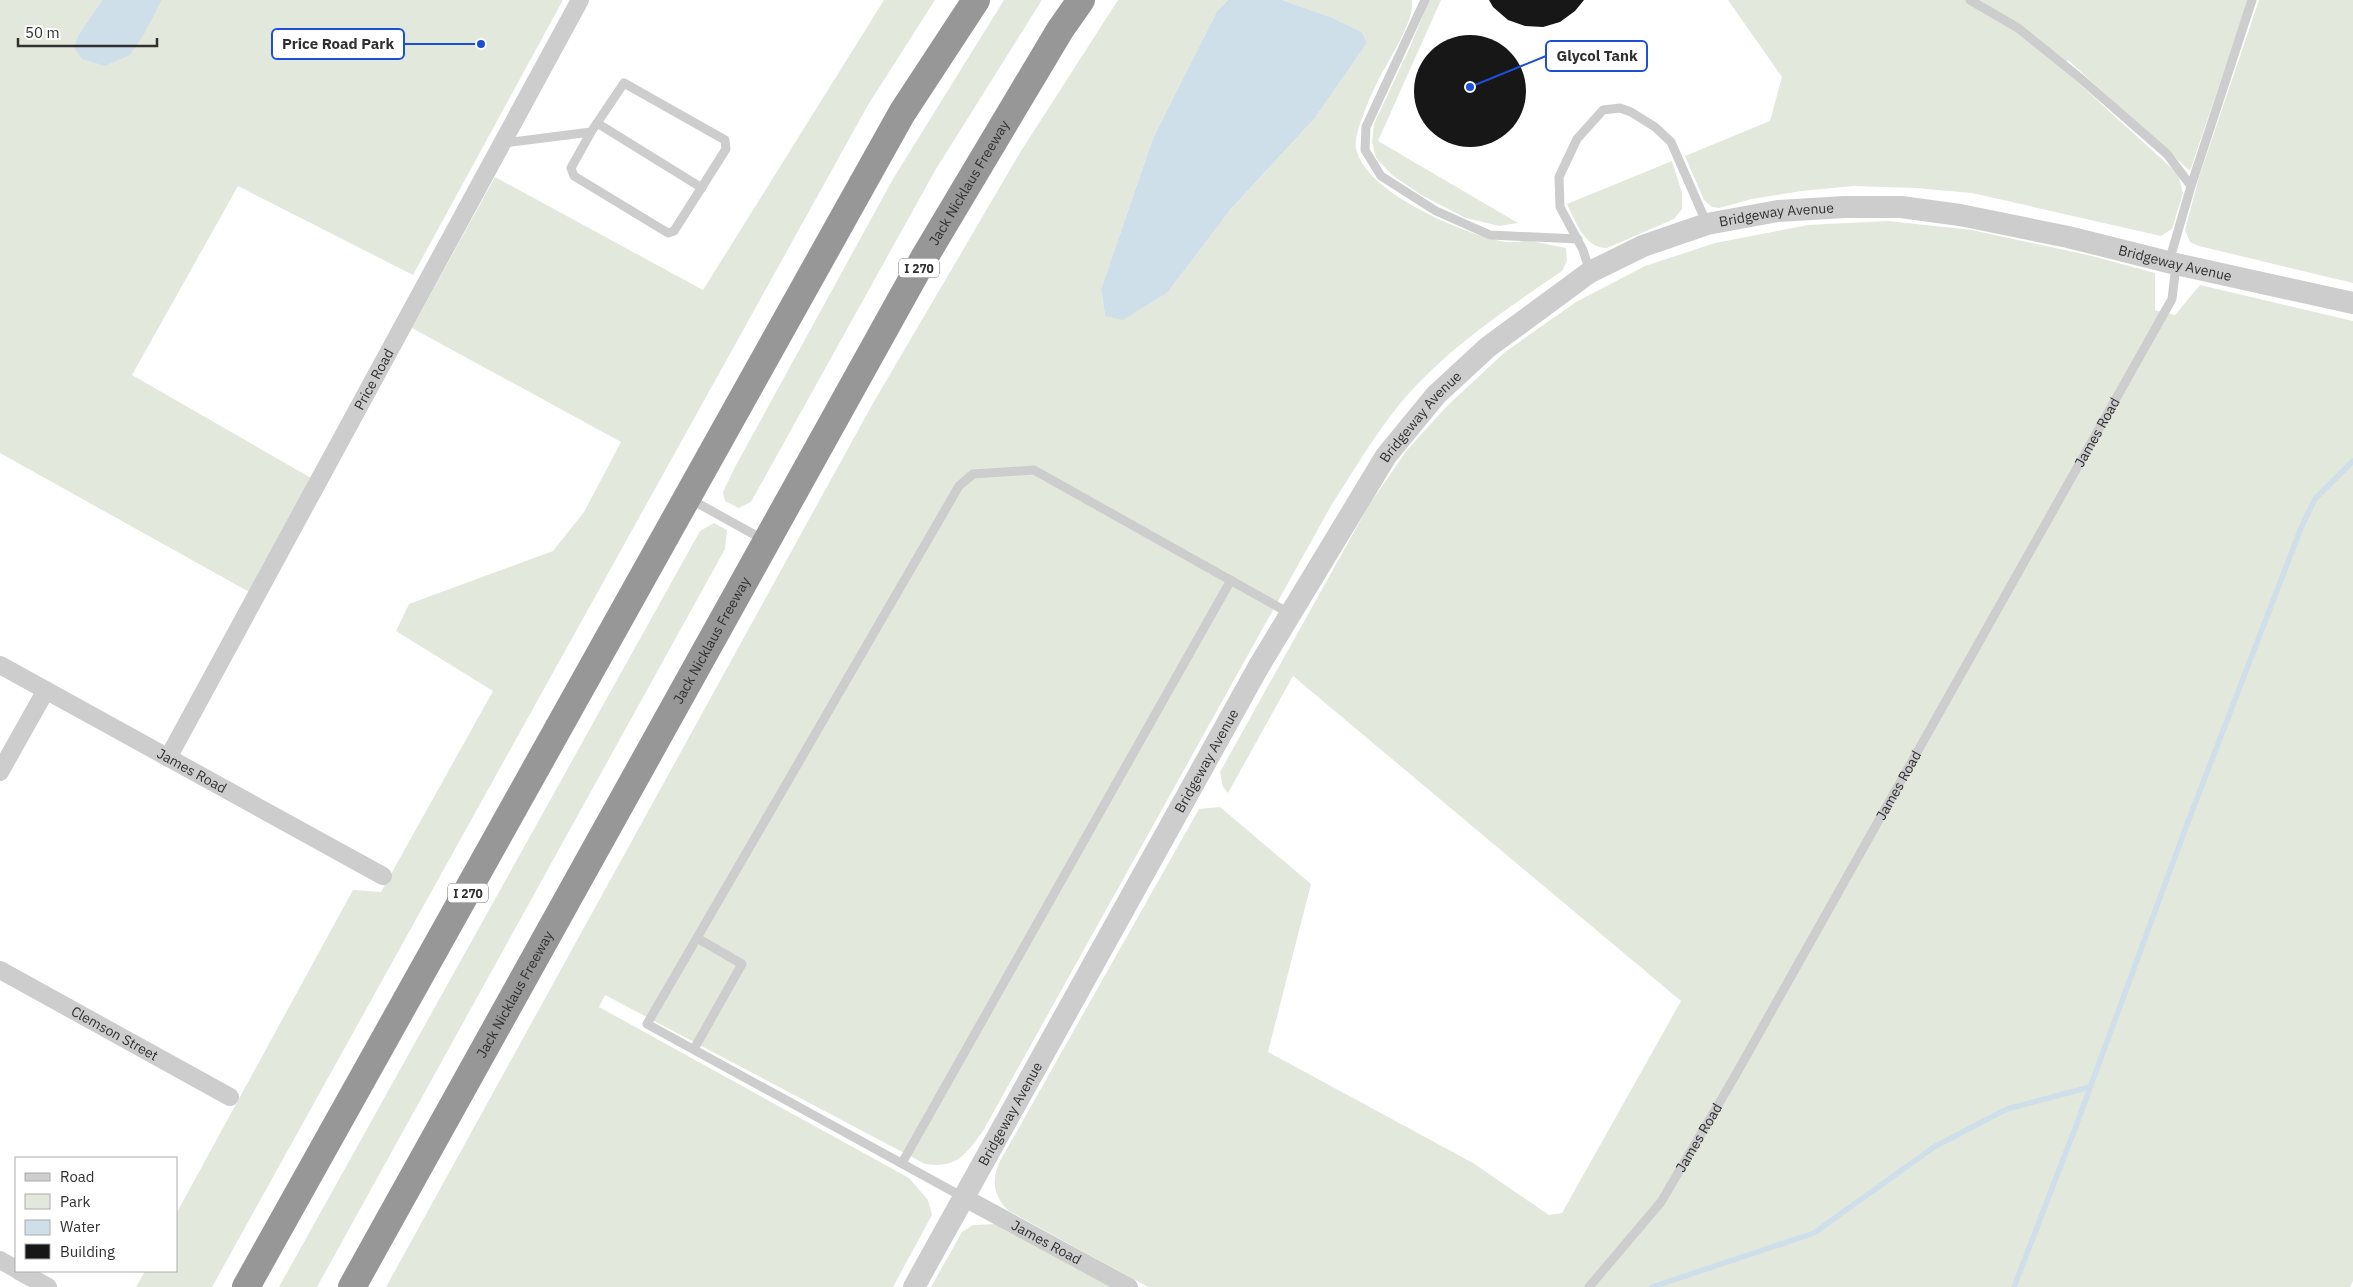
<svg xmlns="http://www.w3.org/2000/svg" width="2353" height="1287" font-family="'IBM Plex Sans',sans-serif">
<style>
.green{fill:#e3e8dd}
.water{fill:#cfdfe9}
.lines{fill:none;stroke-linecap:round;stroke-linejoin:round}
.stream{stroke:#cfdfe9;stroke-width:5.5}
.building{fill:#171717}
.service{stroke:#cdcdcd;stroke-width:9}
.minor{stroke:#cdcdcd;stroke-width:18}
.tertiary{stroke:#cdcdcd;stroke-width:22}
.motorway{stroke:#979797;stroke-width:28}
.labels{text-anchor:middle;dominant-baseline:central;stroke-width:5;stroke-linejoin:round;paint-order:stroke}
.shield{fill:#fff;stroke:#6e6e6e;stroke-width:1}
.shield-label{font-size:12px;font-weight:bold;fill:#303030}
.street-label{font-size:14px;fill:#303030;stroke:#fff}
.leader{fill:none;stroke:#1d4ed8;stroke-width:2}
.callout-dot{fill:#1d4ed8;stroke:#fff;stroke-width:2}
.callout{fill:#fff;stroke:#1d4ed8;stroke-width:2}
.callout-label{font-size:15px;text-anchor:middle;font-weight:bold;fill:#303030}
</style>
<rect width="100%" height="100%" fill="#fff"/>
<g class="green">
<polygon points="0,0 102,0 79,34 155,12 162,0 563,0 413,275 238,186 132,375 311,478 251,593 0,453"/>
<polygon points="884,0 935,0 868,105 212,1287 136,1287 145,1271 176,1271 176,1214 353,890 381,892 493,691 396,631 409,604 553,551 584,512 621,442 412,328 495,177 703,290"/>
<polygon points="1004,0 1042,0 936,169 751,502 739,508 725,501 723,492 735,467 893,179"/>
<path d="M1118 0H1228L1217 11 1153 138 1101 289 1105 316 1168 292 1231 209 1315 118 1367 43 1362 32 1331 17 1282 0H1412C1415 20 1390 58 1380 77 1373 90 1353 134 1356 148 1364 192 1462 233 1501 241 1511 244 1522 240 1532 241 1543 243 1554 246 1566 248L1567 261 1562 271C1508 308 1455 343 1411 391 1380 425 1357 466 1332 504L983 1131C966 1154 957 1169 925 1164L605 995 599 1007 909 1178 928 1200 932 1215 893 1287H386L872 405 1021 151Z"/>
<polygon points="1429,0 1441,0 1378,141 1518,223 1499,226 1466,218 1423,196 1392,175 1376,158 1372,142 1374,124 1411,45"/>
<polygon points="1728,0 2248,0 2190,171 2068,60 2063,69 2178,174 2183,193 2172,229 2161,236 1972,193 1915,188 1853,186 1802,191 1752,199 1719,208 1712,207 1704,200 1685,156 1770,121 1782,77"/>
<polygon points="2259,0 2353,0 2353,283 2199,246 2190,242 2185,230 2199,177"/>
<path d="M1672 161 1682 193V209L1674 219 1607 248C1585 249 1575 220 1567 204Z"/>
<path d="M1888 221 1972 230 2092 256 2155 273V310L2175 315 2200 285 2353 321V1281L2350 1287H1148L1009 1211C993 1196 991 1180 1000 1161L1199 809 1220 807 1311 884 1268 1052 1473 1163 1549 1215 1562 1213 1681 1001 1293 676 1228 793 1223 787 1220 772 1369 505 1407 450 1446 407 1505 352 1576 302 1645 266 1715 243 1808 225Z"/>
<polygon points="714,523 727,530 725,549 317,1287 279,1287 700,531"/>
<polygon points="997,1224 1112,1287 931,1287 962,1232 973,1225"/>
</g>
<g class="water">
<polygon points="102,0 162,0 144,34 130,55 105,66 82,59 74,48 79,34"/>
<polygon points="1228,0 1282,0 1331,17 1362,32 1367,43 1315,118 1231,209 1168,292 1123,320 1105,316 1101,289 1153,138 1217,11"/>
</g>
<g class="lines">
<g class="stream">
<polyline points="1652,1287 1814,1233 1934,1147 2007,1109 2090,1087"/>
<polyline points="2014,1287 2076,1126 2186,827 2301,528 2315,499 2353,461"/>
</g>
</g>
<g class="building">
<polygon points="1489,0 1584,0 1575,11 1560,22 1543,27 1525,26 1508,20 1493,7"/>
<circle cx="1470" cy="91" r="56"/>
</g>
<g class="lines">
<g class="service">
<polyline points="1425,0 1366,127 1365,150 1381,176 1436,211 1490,235 1578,239"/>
<polyline points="1970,0 2018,28 2080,78 2167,154 2191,186 2169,262"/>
<polyline points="597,123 702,188"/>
<polyline points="504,143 591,132 624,83 725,140 726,149 674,231 668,233 574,176 571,168 591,132"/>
<polyline points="2191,186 2252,0"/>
<polyline points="1590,272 1583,250 1560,207 1559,177 1577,139 1603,110 1620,108 1631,112 1655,127 1671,142 1707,224"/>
<polyline points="690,499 764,540"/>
<polyline points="694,1049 742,964 697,938"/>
<polyline points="902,1163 1231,580"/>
<polyline points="963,1197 647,1024 959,486 973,474 1034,470 1289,613"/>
<path id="s1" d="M1589 1287 1661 1202 1735 1076 2172 299 2176 265"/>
</g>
<g class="minor">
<path id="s2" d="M0 665 383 876"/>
<path id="s3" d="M168 758 580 0"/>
<polyline points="0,772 46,690"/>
<path id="s4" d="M0 970 230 1097"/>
<path id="s5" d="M963 1197 1129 1287"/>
<polyline points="0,1260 16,1269"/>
<polyline points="19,1271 48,1287"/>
</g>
<path class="tertiary" id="s6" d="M914 1287 1259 666 1386 456 1436 395 1488 347 1590 272 1643 246 1707 224 1778 211 1845 207H1901L1960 215 2068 237 2176 264 2353 303"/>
<g class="motorway">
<polyline points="246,1287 902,113 976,0"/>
<path id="s7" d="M352 1287 924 258 1060 30 1081 0"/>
</g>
</g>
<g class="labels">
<g class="shield">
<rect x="899" y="258.5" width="40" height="19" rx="4"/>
<rect x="448" y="883.5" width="40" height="19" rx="4"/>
</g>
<g class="shield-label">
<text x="919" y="268">I 270</text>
<text x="468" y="893">I 270</text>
</g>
<g class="street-label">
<text stroke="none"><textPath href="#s7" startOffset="1265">Jack Nicklaus Freeway</textPath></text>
<text stroke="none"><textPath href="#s6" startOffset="1429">Bridgeway Avenue</textPath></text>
<text stroke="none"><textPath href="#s6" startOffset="1834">Bridgeway Avenue</textPath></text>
<text stroke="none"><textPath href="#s3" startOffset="431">Price Road</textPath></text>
<text stroke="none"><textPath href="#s6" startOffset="1008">Bridgeway Avenue</textPath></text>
<text stroke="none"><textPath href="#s1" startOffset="996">James Road</textPath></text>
<text stroke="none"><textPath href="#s7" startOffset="740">Jack Nicklaus Freeway</textPath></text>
<text stroke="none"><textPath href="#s6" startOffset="602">Bridgeway Avenue</textPath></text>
<text stroke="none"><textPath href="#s2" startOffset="219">James Road</textPath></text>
<text stroke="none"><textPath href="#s1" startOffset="591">James Road</textPath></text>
<text stroke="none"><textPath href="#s7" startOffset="335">Jack Nicklaus Freeway</textPath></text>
<text stroke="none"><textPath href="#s4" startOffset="131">Clemson Street</textPath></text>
<text stroke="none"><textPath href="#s6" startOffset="198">Bridgeway Avenue</textPath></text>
<text stroke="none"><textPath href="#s1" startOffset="186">James Road</textPath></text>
<text stroke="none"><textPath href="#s5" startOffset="95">James Road</textPath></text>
</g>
</g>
<path class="leader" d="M481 44L404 44M1470 87L1546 56"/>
<g class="callout-dot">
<circle cx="481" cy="44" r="5"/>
<circle cx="1470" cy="87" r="5"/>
</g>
<g class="callout">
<rect x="272" y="29" width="132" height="30" rx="5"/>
<rect x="1546" y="41" width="101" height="30" rx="5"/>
</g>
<g class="callout-label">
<text x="338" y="49">Price Road Park</text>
<text x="1597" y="61">Glycol Tank</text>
</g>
<rect x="15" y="1157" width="162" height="115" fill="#ffffff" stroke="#acacac"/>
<rect x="25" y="1173" width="25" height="8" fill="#cdcdcd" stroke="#acacac"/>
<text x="60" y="1182" font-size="15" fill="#303030">Road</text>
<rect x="25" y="1194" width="25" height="15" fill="#e3e8dd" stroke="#acacac"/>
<text x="60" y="1207" font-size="15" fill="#303030">Park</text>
<rect x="25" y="1220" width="25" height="15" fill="#cfdfe9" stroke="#acacac"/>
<text x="60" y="1232" font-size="15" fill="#303030">Water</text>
<rect x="25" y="1244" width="25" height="15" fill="#171717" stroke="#acacac"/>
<text x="60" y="1257" font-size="15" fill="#303030">Building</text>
<path d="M18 38v8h139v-8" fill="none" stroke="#303030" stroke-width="2.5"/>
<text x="25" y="38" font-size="15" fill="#303030" stroke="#ffffff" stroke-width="4" paint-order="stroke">50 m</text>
</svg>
